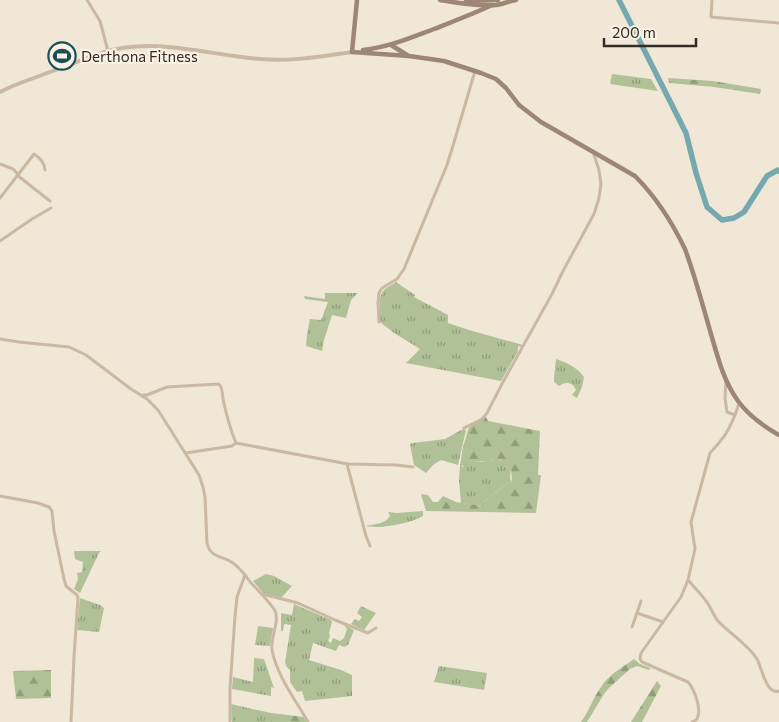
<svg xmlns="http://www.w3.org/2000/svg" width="779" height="722" font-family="Commissioner,sans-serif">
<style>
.grass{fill:url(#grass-tufts)}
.forest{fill:url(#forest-firs)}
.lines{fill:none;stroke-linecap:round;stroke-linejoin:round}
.river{stroke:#76a8af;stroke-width:5.5}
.minor{stroke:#cab8a3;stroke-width:3}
.tertiary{stroke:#cab8a3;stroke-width:4}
.secondary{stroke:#9d8675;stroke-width:4.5}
.labels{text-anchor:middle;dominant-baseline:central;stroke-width:4.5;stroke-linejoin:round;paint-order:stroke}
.poi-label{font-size:15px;fill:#342b25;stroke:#f9f1e3;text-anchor:start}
</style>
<defs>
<pattern id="grass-tufts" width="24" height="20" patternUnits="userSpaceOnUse" patternTransform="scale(1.25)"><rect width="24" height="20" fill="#b0c197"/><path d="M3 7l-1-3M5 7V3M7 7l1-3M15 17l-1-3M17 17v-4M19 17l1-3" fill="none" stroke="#909d7b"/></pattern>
<pattern id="forest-firs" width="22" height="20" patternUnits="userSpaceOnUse" patternTransform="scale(1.25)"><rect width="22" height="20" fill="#b0c197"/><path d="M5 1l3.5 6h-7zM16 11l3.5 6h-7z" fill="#909d7b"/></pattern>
</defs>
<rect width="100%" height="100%" fill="#f1e7d7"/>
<g class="grass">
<polygon points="612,74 651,79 658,91 610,84"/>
<path d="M396 282 415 295 414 297 448 315V323L469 330 523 345 522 347 518 346V351L501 381 406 363 420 349 394 333 380 322C380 312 377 296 385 289 388 286 393 285 396 282Z"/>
<polygon points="325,293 358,293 351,300 346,318 332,315 324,340 322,351 306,346 307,334 310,319 321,320 328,302 305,299 304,296 325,299"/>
<path d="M556 359C567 363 577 367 584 377L582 387 577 398 572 395 576 390C573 382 565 381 559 386L554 382V378Z"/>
<polygon points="463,429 466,430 458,465 441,460 433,465 426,473 414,465 410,444 413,443 445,439"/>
<polygon points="496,458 505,462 507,467 511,468 510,478 512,482 508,483 483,502 483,506 461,503 459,480 460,465 463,467 472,462 491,462 492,459"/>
<path d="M423 511V516C409 524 381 529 366 526 375 524 385 524 390 516L388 512 397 513Z"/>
<polygon points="74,551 101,551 99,553 80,593 74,589 78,579 77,573 82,572 83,562 75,559"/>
<polygon points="266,574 274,576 292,586 281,598 263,593 253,581"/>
<polygon points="80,598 100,605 104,608 99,632 77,630"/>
<polygon points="294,604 331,620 332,622 329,633 330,636 328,641 331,643 333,638 340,641 344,638 347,629 344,625 354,630 348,645 344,647 339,645 336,651 313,643 309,660 341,670 352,675 352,696 305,701 302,691 297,692 290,682 290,670 286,666 285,662 291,625 284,624 283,631 281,631 281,613 292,615"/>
<polygon points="361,606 376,613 364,630 351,624 355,619 359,621 362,617 357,613"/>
<polygon points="258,626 273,628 270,646 255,645"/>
<polygon points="254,658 264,659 274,688 271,687 271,696 232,689 233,677 253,682"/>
<polygon points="439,666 487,673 484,690 434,682"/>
<polygon points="231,704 271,713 271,722 232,722"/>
</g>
<g class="forest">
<polygon points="668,78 713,81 761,89 760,94 714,87 669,83"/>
<path d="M486 417 488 421 540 431 538 475H541L536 513 426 511 421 494 428 495 433 502H438L443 496 456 502 483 506V502L508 483 512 482 511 469 507 467C505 461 499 457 492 459L491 462C483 462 471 459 466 467L460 465 463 447 469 427Z"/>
<path d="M634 659 640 664 650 668 649 670 637 666 630 669 609 688 604 694 587 722H581C589 711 593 698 601 687 609 674 622 668 634 659Z"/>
<polygon points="51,670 51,698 16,699 13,671"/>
<polygon points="657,681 661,686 642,722 631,722"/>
<polygon points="271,713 304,717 307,722 271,722"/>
</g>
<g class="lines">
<polyline class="river" points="619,0 686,133 696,173 707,207 722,220 734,218 744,212 767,176 778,170 779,171"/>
<g class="minor">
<polyline points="87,0 100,21 108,51"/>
<polyline points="712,0 711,17 779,23"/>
<polyline points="0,164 13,169 18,174"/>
<polyline points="17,175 50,201"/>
<path d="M0 198 34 154C40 158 45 163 45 170"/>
<polyline points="0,241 32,219 51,208"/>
<polyline points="379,322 378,303 379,293 382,288 397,279 404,269 447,165 455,139 475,71"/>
<path d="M0 339 19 342 69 347 86 355 131 389 147 399 158 410 199 475 203 487 205 497 207 543C211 559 222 555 233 563 240 568 246 576 251 583 259 591 267 599 274 609 281 619 270 638 272 650 277 676 295 699 308 722"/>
<polyline points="726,381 725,398 727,412 735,415"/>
<path d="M143 395H147L167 387 219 384C223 388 222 393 223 399 226 413 230 429 236 443L348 464 396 465 413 467"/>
<path d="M739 402C737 412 728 433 721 440 718 445 714 448 710 453L691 522 695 549 688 580C694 587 701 594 706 601 711 607 713 615 718 621 730 634 748 644 757 659 762 668 766 695 779 691"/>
<polyline points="464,428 482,419 487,413 503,382 552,294 563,271 594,214 599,198 601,184 599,170 593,152"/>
<polyline points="186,453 232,446 236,443"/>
<polyline points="347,464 366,536 370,546"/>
<polyline points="0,496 38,503 49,507 52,511 54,531 64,579 66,586 77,595 78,598 74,657 71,722"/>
<path d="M688 580 681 597 641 653 640 659 642 662 688 682C694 689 701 707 698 716 697 720 696 720 692 722"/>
<polyline points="262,594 298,603 335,620 368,633 376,628"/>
<polyline points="637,613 641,601"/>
<polyline points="632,627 637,613 663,622"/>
<polyline points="230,722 230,688 235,616 237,597 245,575"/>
</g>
<path class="tertiary" d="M0 92 15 85 101 53C154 36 207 55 260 59 291 62 322 56 352 52"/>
<g class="secondary">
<path d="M440 0C457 3 479 6 496 5 503 4 509 1 516 0"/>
<polyline points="466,1 498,0"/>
<polyline points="391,45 407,55"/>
<path d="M363 50C389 47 410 38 434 29 454 21 473 14 492 5"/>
<path d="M352 52 409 56 444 61 481 73 496 79 506 88 519 105 541 122 635 176C656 197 672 222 685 249 696 279 704 310 713 341 719 362 725 383 738 401 749 416 763 426 779 435"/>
<polyline points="352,52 357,0"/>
</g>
</g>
<defs>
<g id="stadium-ring" transform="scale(1.4375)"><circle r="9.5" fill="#f9f1e3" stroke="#1a4e57" stroke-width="1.5"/><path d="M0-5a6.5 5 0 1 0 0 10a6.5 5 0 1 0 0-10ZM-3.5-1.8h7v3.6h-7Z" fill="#1a4e57"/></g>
</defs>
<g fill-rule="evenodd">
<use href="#stadium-ring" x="62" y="56"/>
</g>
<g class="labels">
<g class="poi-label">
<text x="81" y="56">Derthona Fitness</text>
</g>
</g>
<path d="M604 38v8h92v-8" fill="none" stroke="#342b25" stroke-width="2.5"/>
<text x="612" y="38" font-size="15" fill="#342b25" stroke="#f9f1e3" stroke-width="4" paint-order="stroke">200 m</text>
</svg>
